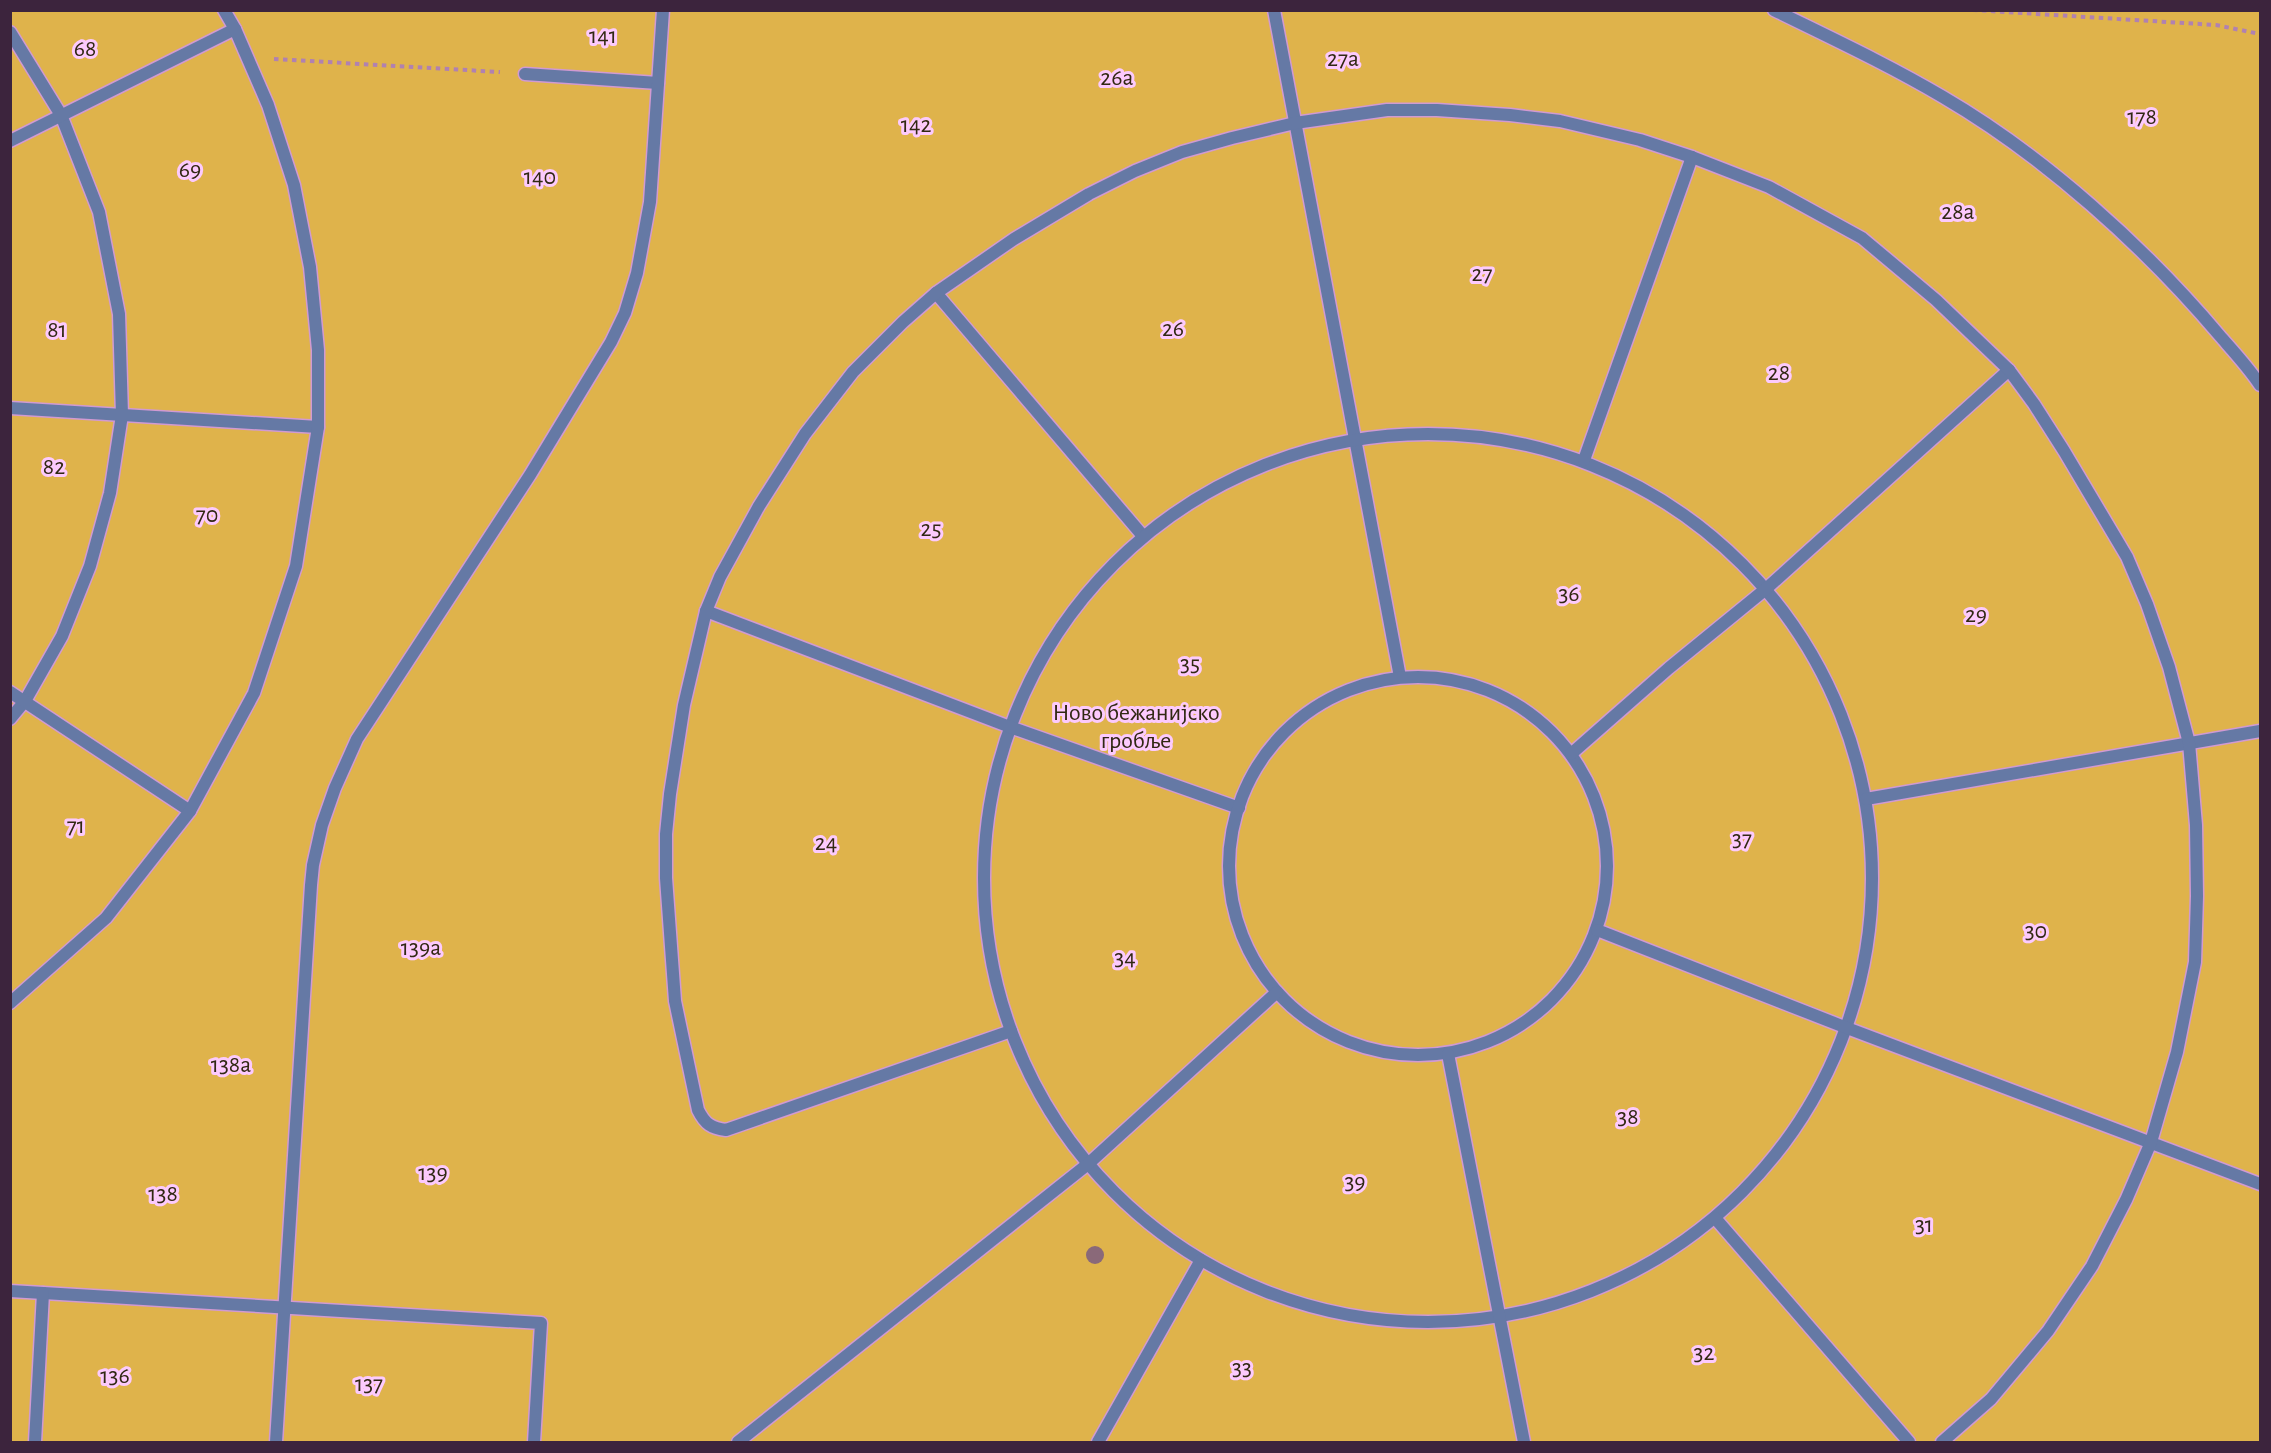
<svg xmlns="http://www.w3.org/2000/svg" width="2271" height="1453" font-family="'Alegreya Sans',sans-serif">
<style>
.green{fill:#dfb34b}
.lines{fill:none;stroke-linecap:round;stroke-linejoin:round}
.lane-casing{stroke:#d19ad2;stroke-width:15}
.path{stroke:#b081b1;stroke-width:4;stroke-dasharray:4.5 4.5;stroke-linecap:butt}
.lane{stroke:#6579a5;stroke-width:12}
.tree{fill:#8a6979}
.labels{text-anchor:middle;dominant-baseline:central;stroke-width:6;stroke-linejoin:round;paint-order:stroke}
.park-label{font-size:24px;fill:#312812;stroke:#fccafd}
</style>
<rect width="100%" height="100%" fill="#f6b8f7"/>
<polygon class="green" points="10,11 2260,11 2260,1442 11,1442"/>
<g class="lines">
<g class="lane-casing">
<g id="lane">
<polyline points="1274,10 1400,677"/>
<path d="M1774 10C1831 38 1889 65 1943 97 2044 156 2145 247 2220 336 2234 352 2249 368 2260 385"/>
<polyline points="10,32 61,115 99,212 119,314 122,415 110,493 90,566 62,636 25,701 10,719"/>
<polyline points="525,74 658,83"/>
<polyline points="10,141 235,29"/>
<polyline points="936,293 1143,536"/>
<polyline points="10,408 318,427"/>
<circle cx="1428" cy="878" r="444"/>
<polyline points="1584,460 1692,157"/>
<polyline points="706,611 1010,727 1239,808"/>
<circle cx="1418" cy="866" r="189"/>
<polyline points="10,692 190,811"/>
<polyline points="1571,754 1669,668 1767,588 2009,370"/>
<polyline points="1866,799 2260,731"/>
<polyline points="1597,930 1847,1028 2260,1184"/>
<polyline points="10,1003 106,918 190,811 254,693 296,566 318,427 318,350 310,267 294,185 268,105 235,29 224,10"/>
<path d="M1011 1031 726 1130C711 1128 705 1124 698 1110L675 1001 666 878V834L670 794 684 705 706 611 720 577 759 506 805 434 853 372 903 322 936 293 1014 239 1089 194 1135 171 1182 152 1232 138 1295 123 1387 110H1437L1510 115 1560 121 1640 140 1692 157 1769 187 1862 238 1936 300 2009 370 2034 404 2064 451 2127 557 2147 604 2169 667 2189 743 2196 825 2197 896 2195 962 2177 1052 2151 1142 2126 1200 2092 1266 2048 1331 1991 1399 1942 1442"/>
<polyline points="1448,1054 1524,1442"/>
<polyline points="1715,1218 1909,1442"/>
<polyline points="10,1291 541,1323 534,1442"/>
<polyline points="35,1442 43,1293"/>
<polyline points="276,1442 311,885 313,865 322,825 335,788 357,739 530,475 611,342 625,313 637,273 650,202 663,10"/>
<polyline points="738,1442 1088,1164 1277,992"/>
<polyline points="1098,1442 1201,1260"/>
</g>
</g>
<g class="path">
<polyline points="1973,10 2216,25 2260,34"/>
<polyline points="274,59 500,72"/>
</g>
<use href="#lane" class="lane"/>
</g>
<circle class="tree" cx="1095" cy="1255" r="9"/>
<g class="labels">
<g class="park-label">
<text x="603" y="36">141</text>
<text x="85" y="49">68</text>
<text x="1343" y="59">27a</text>
<text x="1117" y="78">26a</text>
<text x="2142" y="117">178</text>
<text x="916" y="125">142</text>
<text x="190" y="170">69</text>
<text x="540" y="177">140</text>
<text x="1958" y="212">28a</text>
<text x="1482" y="274">27</text>
<text x="1173" y="329">26</text>
<text x="57" y="330">81</text>
<text x="1779" y="373">28</text>
<text x="54" y="467">82</text>
<text x="207" y="515">70</text>
<text x="931" y="529">25</text>
<text x="1569" y="594">36</text>
<text x="1976" y="615">29</text>
<text x="1190" y="664">35</text>
<text x="1136" y="713">Ново бежанијско<tspan x="1136" dy="28">гробље</tspan></text>
<text x="76" y="826">71</text>
<text x="1742" y="839">37</text>
<text x="826" y="843">24</text>
<text x="2036" y="931">30</text>
<text x="421" y="948">139a</text>
<text x="1125" y="958">34</text>
<text x="231" y="1065">138a</text>
<text x="1628" y="1117">38</text>
<text x="433" y="1173">139</text>
<text x="1355" y="1182">39</text>
<text x="163" y="1194">138</text>
<text x="1924" y="1225">31</text>
<text x="1704" y="1353">32</text>
<text x="1242" y="1368">33</text>
<text x="115" y="1376">136</text>
<text x="369" y="1384">137</text>
</g>
</g>
<rect width="2271" height="1453" fill="none" stroke="#3c243d" stroke-width="24"/>
</svg>
